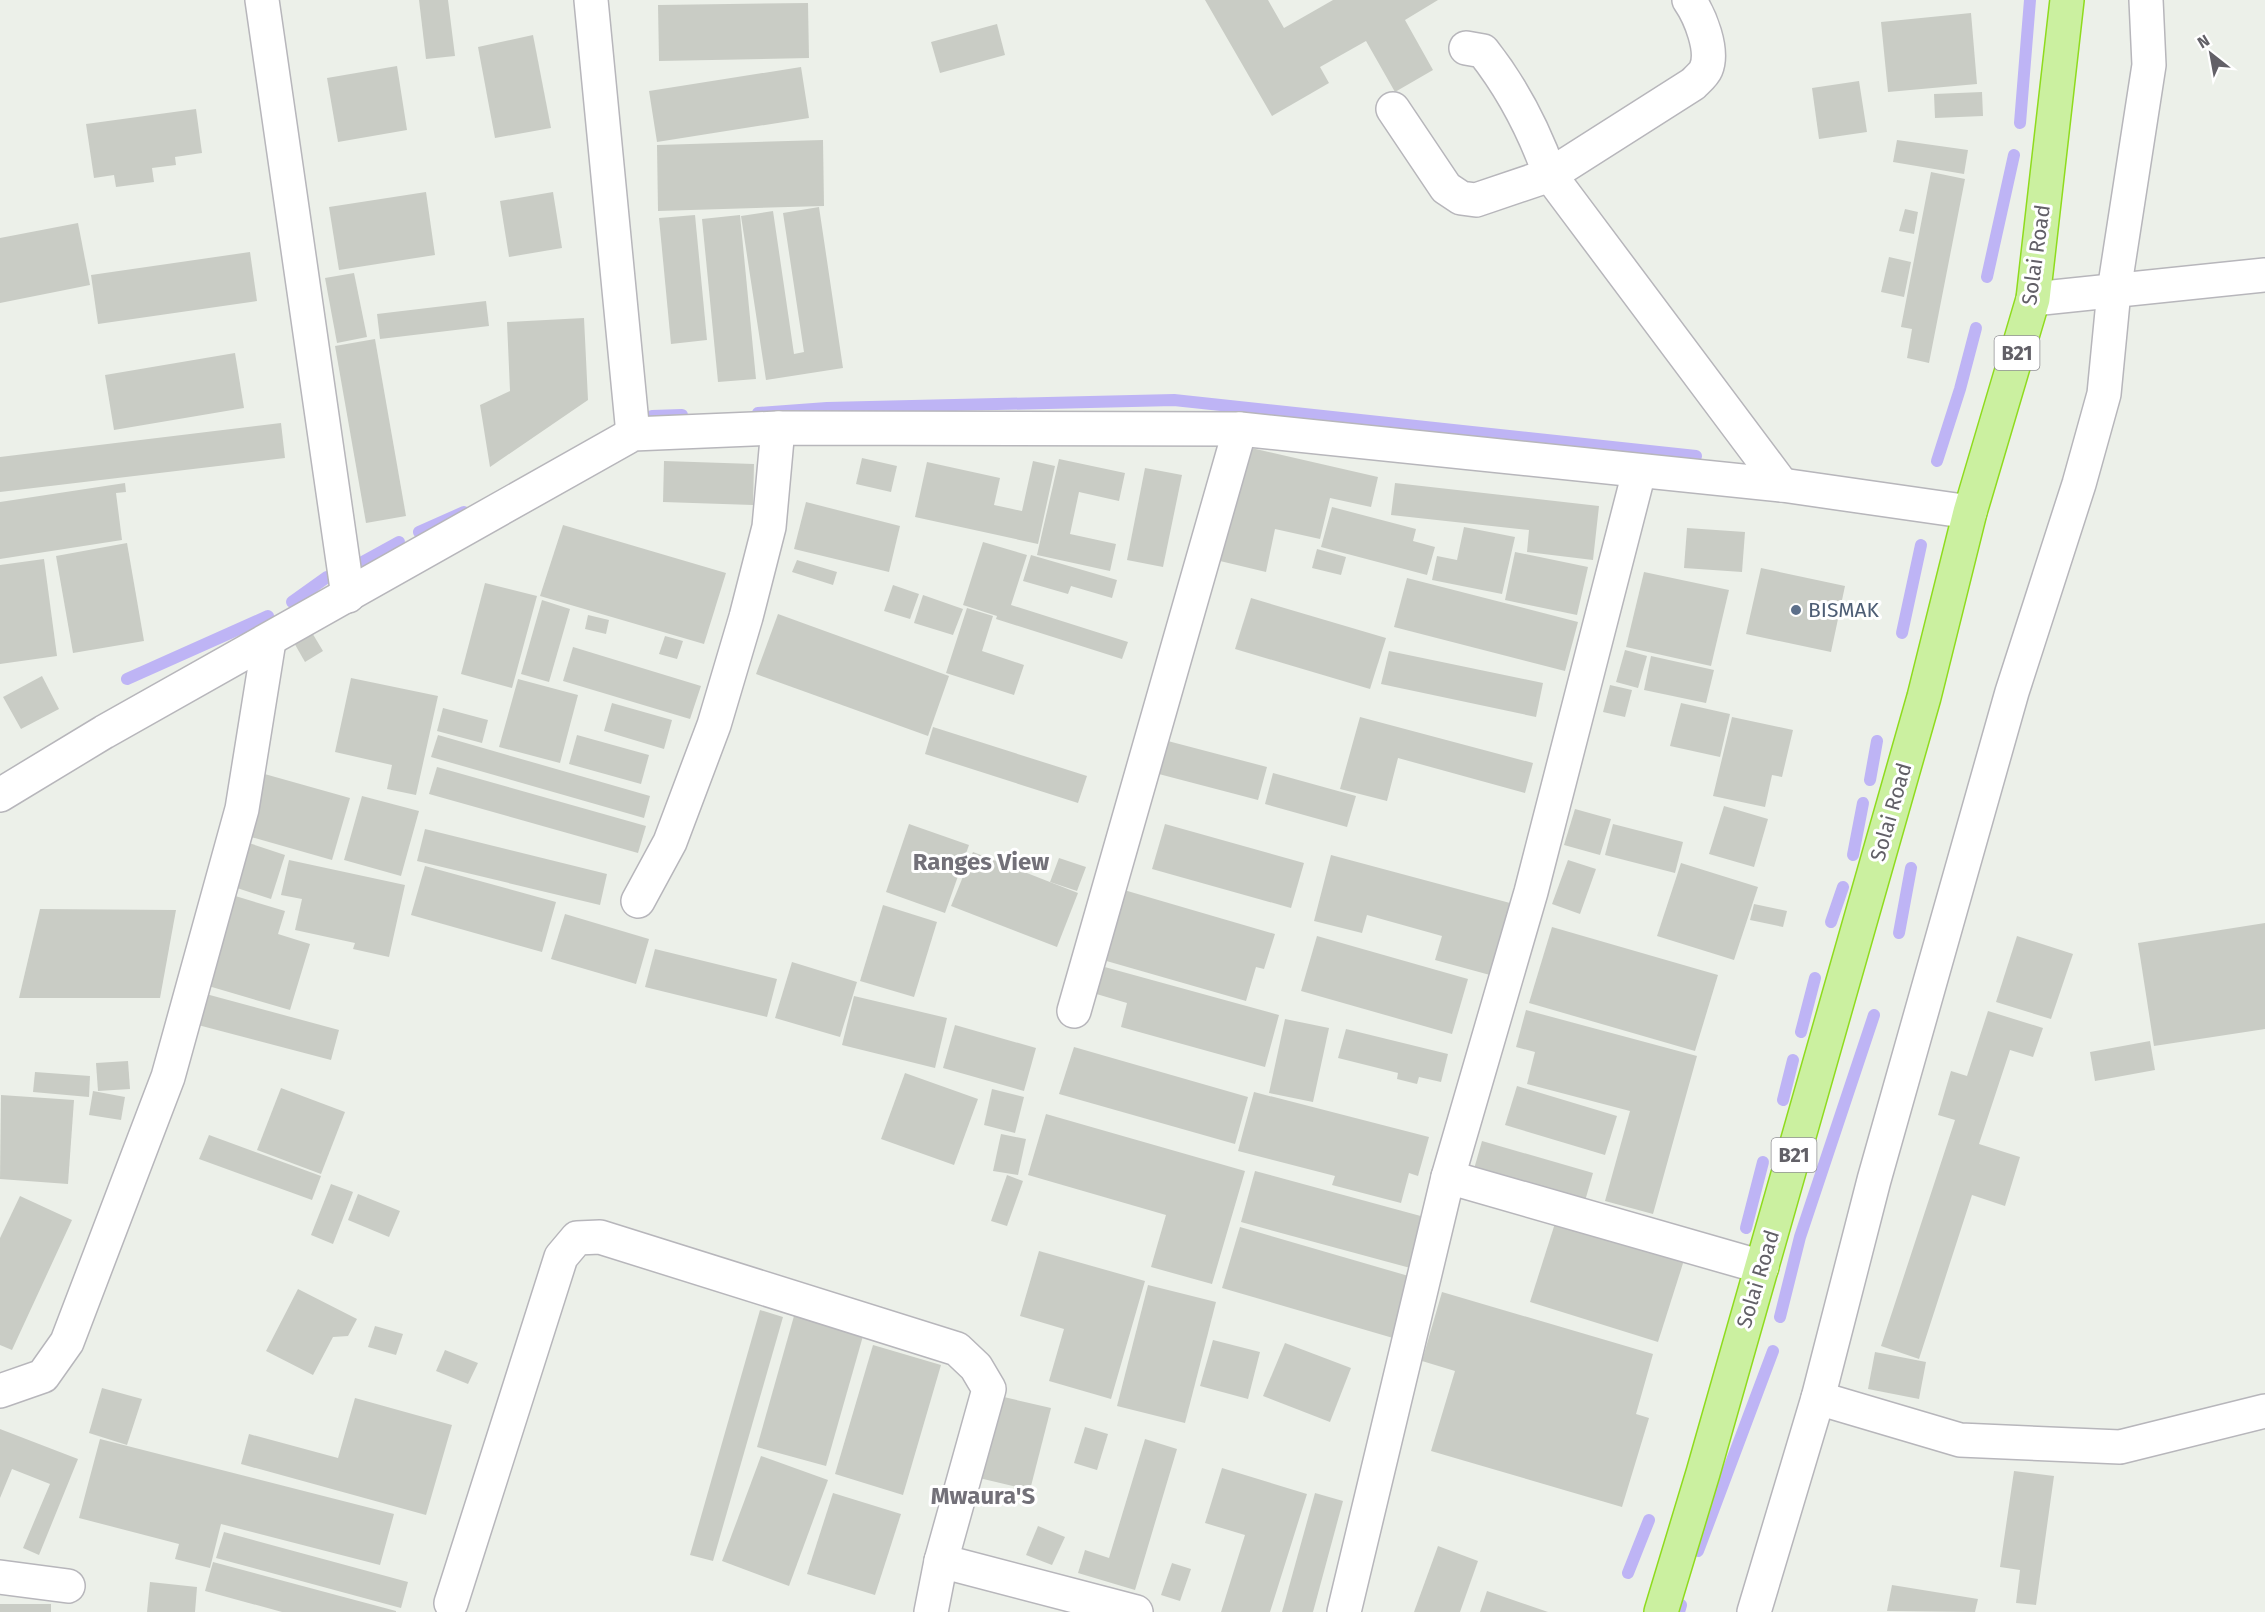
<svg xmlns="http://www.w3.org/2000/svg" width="2265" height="1612" font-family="'Fira Sans',sans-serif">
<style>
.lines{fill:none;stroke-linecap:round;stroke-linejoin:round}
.stream{stroke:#beb4f5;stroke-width:12}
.building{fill:#c9ccc5}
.minor-casing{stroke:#b7b6bb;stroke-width:36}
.highway-casing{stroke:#8fdb1e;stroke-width:36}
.minor{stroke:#fff;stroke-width:33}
.highway{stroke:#cbf0a0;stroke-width:33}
.service-dot{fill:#5c6f8a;stroke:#fff;stroke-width:2}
.labels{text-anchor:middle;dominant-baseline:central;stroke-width:6;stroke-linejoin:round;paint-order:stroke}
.shield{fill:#fff;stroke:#919095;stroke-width:1.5}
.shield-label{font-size:20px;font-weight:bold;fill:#626067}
.street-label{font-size:21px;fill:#626067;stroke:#fff}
.service-label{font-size:21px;fill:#4e5e75;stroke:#fff;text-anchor:start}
.quarter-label{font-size:24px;font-weight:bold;fill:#737179;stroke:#fff}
</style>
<rect width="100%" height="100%" fill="#ecf0e9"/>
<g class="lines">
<g class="stream">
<polyline points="2020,123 2030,0"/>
<polyline points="1987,277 2014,155"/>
<polyline points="758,413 827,408 1174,400 1696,456"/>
<polyline points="652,416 682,415"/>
<polyline points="1937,461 1960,389 1976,328"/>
<polyline points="419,532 464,512"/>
<polyline points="359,564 399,542"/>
<polyline points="292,602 327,577"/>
<polyline points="1902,633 1921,545"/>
<polyline points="127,679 268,616"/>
<polyline points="1870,780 1877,741"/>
<polyline points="1853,855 1863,803"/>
<polyline points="1831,922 1843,887"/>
<polyline points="1899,933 1911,868"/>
<polyline points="1801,1032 1815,978"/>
<polyline points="1783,1100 1793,1060"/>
<polyline points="1746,1228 1763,1162"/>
<polyline points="1780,1317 1800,1237 1874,1015"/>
<polyline points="1698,1551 1773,1351"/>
<polyline points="1628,1573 1649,1520"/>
<polyline points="1679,1612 1681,1605"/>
</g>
</g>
<g class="building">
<polygon points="419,0 448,0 455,56 426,59"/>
<polygon points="1205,0 1268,0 1284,28 1333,0 1438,0 1405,20 1433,70 1395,92 1366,41 1320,67 1329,83 1272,116"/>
<polygon points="808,3 809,58 659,61 658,5"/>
<polygon points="1971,13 1977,84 1888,92 1881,22"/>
<polygon points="997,24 1005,55 940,73 931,42"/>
<polygon points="533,35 551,128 495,138 478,47"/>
<polygon points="397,66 407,130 338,142 327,78"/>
<polygon points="801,67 809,118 657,142 649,91"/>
<polygon points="1859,81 1867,132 1819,139 1812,88"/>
<polygon points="1982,92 1983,116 1935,118 1934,94"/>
<polygon points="196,109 202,153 175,157 176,165 152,168 154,182 116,187 114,175 94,178 86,124"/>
<polygon points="823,140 824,206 658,211 657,145"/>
<polygon points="1897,140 1968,150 1964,174 1893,162"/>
<polygon points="1931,172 1965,179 1929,363 1907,358 1912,329 1901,327"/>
<polygon points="426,192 435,255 339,270 329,207"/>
<polygon points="553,192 562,248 509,257 500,201"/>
<polygon points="819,207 843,368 766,380 741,216 773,211 794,354 804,352 783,213"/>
<polygon points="1905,209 1918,212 1914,234 1899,231"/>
<polygon points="695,215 707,340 671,344 659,218"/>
<polygon points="740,215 756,379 718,382 702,219"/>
<polygon points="78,223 90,285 0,303 0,238"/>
<polygon points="250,252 257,301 98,324 91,275"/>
<polygon points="1889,257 1911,262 1904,297 1881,292"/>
<polygon points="354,273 367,337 337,343 325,278"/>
<polygon points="486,301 489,326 380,339 377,314"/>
<polygon points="584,318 588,400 490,467 480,405 510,391 507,322"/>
<polygon points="375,339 406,516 366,523 335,346"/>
<polygon points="235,353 244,408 114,430 105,375"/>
<polygon points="281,423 285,458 0,492 0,457"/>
<polygon points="1247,447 1378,477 1371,507 1330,498 1320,539 1275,529 1266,572 1220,561"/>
<polygon points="862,458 897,466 891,492 856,484"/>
<polygon points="1059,459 1125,473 1119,501 1079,492 1070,534 1116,544 1110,571 1037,555"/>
<polygon points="664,461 754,464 753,505 663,502"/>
<polygon points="1033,461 1055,466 1038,544 915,517 927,462 1000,478 994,505 1022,511"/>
<polygon points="1145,468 1182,475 1163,567 1127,560"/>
<polygon points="125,483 126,492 116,493 122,540 0,559 0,502"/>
<polygon points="1395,483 1599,506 1593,560 1527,552 1529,530 1391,515"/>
<polygon points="806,502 900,526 889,572 794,549"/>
<polygon points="1332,507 1416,529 1413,541 1435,547 1427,575 1321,547"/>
<polygon points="563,525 726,573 704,644 540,596"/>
<polygon points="1464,527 1515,537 1502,594 1432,580 1437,556 1457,560"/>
<polygon points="1687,528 1745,532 1742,572 1684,568"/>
<polygon points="983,542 1027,555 1011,605 1128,642 1122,659 996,619 997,616 963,605"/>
<polygon points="127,543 144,641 73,653 56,556"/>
<polygon points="1317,549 1346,557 1341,575 1312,568"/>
<polygon points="1515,552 1588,567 1577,615 1505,600"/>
<polygon points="1031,555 1117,580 1112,598 1071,586 1068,594 1023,581"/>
<polygon points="44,559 57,656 0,664 0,565"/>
<polygon points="797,560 837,572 833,585 792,572"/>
<polygon points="1761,568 1845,586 1831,652 1746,634"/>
<polygon points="1644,572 1729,590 1711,666 1626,647"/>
<polygon points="1407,578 1578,622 1565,671 1394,627"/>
<polygon points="485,583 537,596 512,688 461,674"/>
<polygon points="893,585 919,594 910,619 884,611"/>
<polygon points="923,595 963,609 953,635 914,623"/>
<polygon points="1251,598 1386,638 1370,689 1235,649"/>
<polygon points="542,600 570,609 549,682 521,674"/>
<polygon points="967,608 993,616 982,651 1024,665 1014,695 946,673"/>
<polygon points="778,614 949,676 928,736 756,674"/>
<polygon points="588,615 609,620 606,634 585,629"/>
<polygon points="311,631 323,651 305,662 293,641"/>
<polygon points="665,636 683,641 677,659 659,654"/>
<polygon points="573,647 701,686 690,719 563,681"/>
<polygon points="1625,650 1647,656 1638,688 1616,682"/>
<polygon points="1389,651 1543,683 1536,717 1381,684"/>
<polygon points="1651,656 1714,670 1706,703 1644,690"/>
<polygon points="42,676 59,709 21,729 3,697"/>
<polygon points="351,678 438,696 416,795 387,789 392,765 335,752"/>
<polygon points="518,679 578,695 560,763 499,747"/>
<polygon points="1610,685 1632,690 1625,717 1603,712"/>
<polygon points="612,703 672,720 664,749 604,731"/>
<polygon points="1681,703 1730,714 1720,757 1670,746"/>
<polygon points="443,708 488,720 482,743 437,731"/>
<polygon points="1360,717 1533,763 1525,793 1398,758 1387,801 1340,789"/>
<polygon points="1732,717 1793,730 1782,777 1772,775 1765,807 1713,796"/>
<polygon points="933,727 1087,776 1078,803 925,754"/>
<polygon points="438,735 650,796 644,818 431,757"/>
<polygon points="577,735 649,755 641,784 569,764"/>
<polygon points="1164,740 1267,767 1258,800 1155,773"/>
<polygon points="437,767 646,826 638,853 429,794"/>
<polygon points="261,773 350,798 332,860 244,835"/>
<polygon points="1273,773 1356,796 1347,827 1265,804"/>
<polygon points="362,796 419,811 401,876 344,860"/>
<polygon points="1724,806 1768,819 1754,867 1709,854"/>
<polygon points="1575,809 1611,819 1600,855 1564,845"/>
<polygon points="909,824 969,845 945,913 886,892"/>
<polygon points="1165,824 1304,863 1291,908 1152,869"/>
<polygon points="1613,824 1683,842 1675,873 1605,855"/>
<polygon points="425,829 607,874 600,905 417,861"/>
<polygon points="249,843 285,855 271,899 234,887"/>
<polygon points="973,852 1078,893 1057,947 951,906"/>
<polygon points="1331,855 1510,903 1490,975 1435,960 1442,936 1367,915 1362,933 1314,921"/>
<polygon points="1059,858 1086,867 1077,891 1050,882"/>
<polygon points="289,860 405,885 389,957 353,949 355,943 295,930 302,899 281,895"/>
<polygon points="1568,860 1596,869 1580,914 1552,904"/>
<polygon points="1681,863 1758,887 1734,960 1657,936"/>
<polygon points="425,866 556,902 542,952 411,915"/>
<polygon points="1124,890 1275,934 1264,969 1256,967 1246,1001 1103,960"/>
<polygon points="232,895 285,911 278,934 310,944 290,1010 205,985"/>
<polygon points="1754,904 1787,911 1783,927 1750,920"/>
<polygon points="883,905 937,922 914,997 860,981"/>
<polygon points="40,909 176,910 160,998 19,998"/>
<polygon points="565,914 649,939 636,984 551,959"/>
<polygon points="2265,923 2265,1029 2154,1046 2138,943"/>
<polygon points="1552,927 1718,975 1695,1051 1529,1003"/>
<polygon points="1317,936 1468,979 1452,1034 1301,991"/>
<polygon points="2017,936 2073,954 2051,1019 1996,1002"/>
<polygon points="655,949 777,979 767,1017 645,987"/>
<polygon points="792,962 857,982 840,1037 775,1018"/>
<polygon points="1101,966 1279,1015 1265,1067 1121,1027 1127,1003 1093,993"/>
<polygon points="206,994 339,1030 331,1060 198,1025"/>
<polygon points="854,996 947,1018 935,1068 842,1045"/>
<polygon points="1526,1010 1697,1056 1653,1214 1605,1201 1630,1111 1527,1084 1535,1052 1516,1047"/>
<polygon points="1988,1011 2043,1028 2033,1057 2010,1050 1979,1144 2020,1157 2005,1206 1972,1195 1919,1359 1881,1346 1955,1120 1938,1115 1951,1071 1967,1076"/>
<polygon points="1285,1019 1329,1028 1313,1102 1269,1093"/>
<polygon points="955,1025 1036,1048 1024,1091 943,1068"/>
<polygon points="1346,1029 1448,1054 1441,1082 1419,1077 1417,1084 1397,1079 1398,1073 1338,1058"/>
<polygon points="2150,1041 2155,1070 2095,1081 2090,1052"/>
<polygon points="1074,1047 1248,1097 1235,1144 1059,1094"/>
<polygon points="128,1061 130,1089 98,1091 96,1063"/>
<polygon points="35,1072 90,1076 89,1097 33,1092"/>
<polygon points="905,1073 978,1099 954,1165 881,1139"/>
<polygon points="1517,1086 1617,1116 1605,1155 1505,1125"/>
<polygon points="281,1088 345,1112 321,1174 257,1150"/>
<polygon points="992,1089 1024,1097 1015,1133 984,1125"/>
<polygon points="93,1091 125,1097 121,1120 89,1115"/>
<polygon points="1254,1092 1429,1137 1418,1176 1409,1173 1401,1203 1332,1185 1335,1176 1238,1151"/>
<polygon points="1,1095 74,1100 68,1184 0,1179"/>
<polygon points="1046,1114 1245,1171 1212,1284 1151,1267 1166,1215 1028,1175"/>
<polygon points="1001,1134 1026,1139 1018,1175 993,1171"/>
<polygon points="209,1135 321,1176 312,1200 199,1159"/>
<polygon points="1482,1141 1593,1173 1583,1208 1472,1176"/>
<polygon points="1255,1171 1428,1218 1414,1269 1241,1222"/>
<polygon points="1007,1175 1023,1181 1007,1226 991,1221"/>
<polygon points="331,1184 353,1192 333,1244 311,1235"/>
<polygon points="358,1194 400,1211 389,1237 348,1220"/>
<polygon points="20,1196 72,1220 12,1350 0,1345 0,1238"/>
<polygon points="1557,1217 1685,1257 1658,1342 1530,1302"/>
<polygon points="1240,1227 1412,1277 1393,1338 1222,1288"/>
<polygon points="1039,1251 1145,1281 1111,1399 1049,1381 1064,1329 1020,1316"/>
<polygon points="1148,1285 1216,1302 1185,1423 1117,1406"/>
<polygon points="298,1289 357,1319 348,1336 333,1337 313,1375 266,1351"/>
<polygon points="1442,1292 1653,1354 1636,1414 1649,1418 1622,1507 1431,1451 1455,1371 1422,1361"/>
<polygon points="760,1310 783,1317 713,1561 690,1555"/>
<polygon points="794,1316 863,1336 826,1466 757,1447"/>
<polygon points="375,1326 403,1334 396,1355 368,1347"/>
<polygon points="1213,1340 1260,1352 1248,1399 1200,1386"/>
<polygon points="1285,1343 1351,1368 1330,1422 1263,1396"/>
<polygon points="873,1345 941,1365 903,1495 835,1474"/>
<polygon points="445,1350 478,1363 468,1384 436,1371"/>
<polygon points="1875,1352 1926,1362 1919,1399 1868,1389"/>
<polygon points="102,1388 142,1399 127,1445 89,1433"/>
<polygon points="995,1395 1051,1408 1030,1490 975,1477"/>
<polygon points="355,1398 452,1425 426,1515 241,1464 249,1434 338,1458"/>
<polygon points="1085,1427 1108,1434 1097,1470 1074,1463"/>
<polygon points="0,1429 78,1459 39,1555 23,1548 50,1484 12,1469 0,1498"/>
<polygon points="100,1439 394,1514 380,1565 221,1524 210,1568 175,1559 179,1544 79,1518"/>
<polygon points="1145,1439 1177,1449 1135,1590 1078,1573 1085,1550 1109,1558"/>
<polygon points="761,1456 828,1480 789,1586 722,1561"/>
<polygon points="1222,1468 1307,1494 1270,1612 1221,1612 1245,1535 1205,1523"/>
<polygon points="2014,1471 2054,1476 2036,1605 2016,1603 2020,1570 2000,1567"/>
<polygon points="833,1493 901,1514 875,1595 807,1574"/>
<polygon points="1315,1493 1343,1501 1313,1612 1282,1612"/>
<polygon points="1038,1526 1065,1537 1052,1565 1026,1555"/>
<polygon points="224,1532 408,1582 401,1608 216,1558"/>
<polygon points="1438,1546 1478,1561 1460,1612 1414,1612"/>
<polygon points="213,1562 396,1611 396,1612 282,1612 205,1591"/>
<polygon points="1172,1563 1191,1569 1180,1601 1161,1595"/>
<polygon points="150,1582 197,1587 195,1612 147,1612"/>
<polygon points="1892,1585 1978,1599 1975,1612 1887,1611"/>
<polygon points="1487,1591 1548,1612 1480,1612"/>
<rect x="0" y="1604" width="51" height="8"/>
</g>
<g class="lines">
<g class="minor-casing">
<g id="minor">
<polyline points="262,0 348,596"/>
<polyline points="591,0 633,434"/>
<path d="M1466 48 1483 51C1513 89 1534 130 1550 175L1782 485"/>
<path d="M1393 109 1446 188 1461 198 1476 200 1550 175 1693 84C1697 80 1704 74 1706 69 1714 50 1700 16 1689 0"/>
<polyline points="2033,299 2265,275"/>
<polyline points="0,795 104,732 633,434 778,428 1240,429 1782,485 1970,512"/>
<polyline points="638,901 670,842 714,725 746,617 769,527 778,428"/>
<polyline points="1074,1011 1240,429"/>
<polyline points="1448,1177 1762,1267"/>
<polyline points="0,1391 43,1376 67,1342 168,1077 242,809 269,641"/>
<polyline points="1818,1398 1960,1440 2120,1447 2265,1411"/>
<polyline points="0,1577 68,1586"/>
<polyline points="451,1603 561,1257 577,1238 600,1237 957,1349 976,1367 989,1389 941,1561 1136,1612"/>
<polyline points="931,1612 941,1561"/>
<polyline points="1344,1612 1448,1177 1531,892 1639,472"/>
<polyline points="1754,1612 1818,1398 1874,1180 2012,692 2079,484 2104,394 2114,291 2149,65 2146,0"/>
</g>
</g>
<g class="highway-casing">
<polyline id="highway" points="1661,1612 1703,1473 1924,697 1970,512 2033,299 2067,0"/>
</g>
<use href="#minor" class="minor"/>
<use href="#highway" class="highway"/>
</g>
<circle class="service-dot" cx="1796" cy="610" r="6"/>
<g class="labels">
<g class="shield">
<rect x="1994.5" y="336" width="45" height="34" rx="4.5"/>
<rect x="1771.5" y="1138" width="45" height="34" rx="4.5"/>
</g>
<g class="shield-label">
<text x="2017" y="353">B21</text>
<text x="1794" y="1155">B21</text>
</g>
<g class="street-label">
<text transform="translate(2036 255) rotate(-82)">Solai Road</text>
<text transform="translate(1891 812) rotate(-74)">Solai Road</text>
<text transform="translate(1758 1279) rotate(-73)">Solai Road</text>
</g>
<g class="service-label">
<text x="1808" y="610">BISMAK</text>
</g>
<g class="quarter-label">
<text x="981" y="862">Ranges View</text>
<text x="983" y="1496">Mwaura'S</text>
</g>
</g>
<g transform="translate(2211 54) rotate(329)" stroke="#ffffff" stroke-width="4.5" paint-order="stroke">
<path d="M0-4.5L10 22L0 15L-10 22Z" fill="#626067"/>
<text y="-9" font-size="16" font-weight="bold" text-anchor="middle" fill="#626067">N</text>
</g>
</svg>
